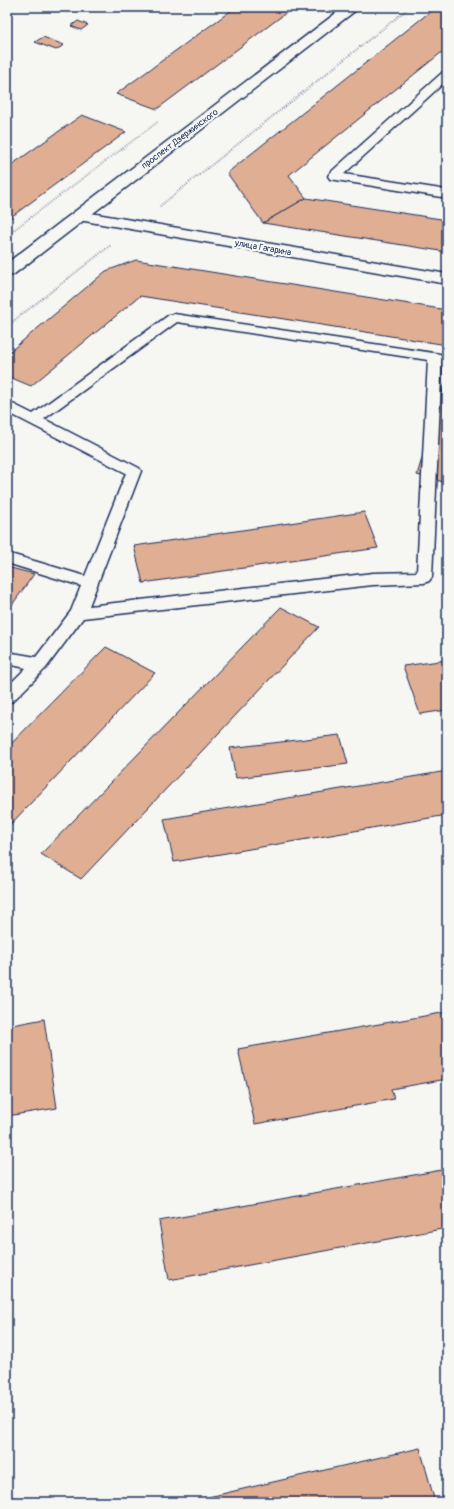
<svg xmlns="http://www.w3.org/2000/svg" width="454" height="1509" font-family="Pangolin,sans-serif">
<style>
.building{fill:#e0ae92;stroke:#1b2f5e}
.lines{fill:none;stroke-linecap:round;stroke-linejoin:round}
.service-casing{stroke:#1b2f5e;stroke-width:3}
.minor-casing{stroke:#1b2f5e;stroke-width:3}
.secondary-casing{stroke:#1b2f5e;stroke-width:3}
.path{stroke:#1b2f5e;stroke-width:2;stroke-dasharray:0.5 2;stroke-linecap:butt}
.service{fill:#f6f6f2;fill-rule:evenodd}
.minor{fill:#f6f6f2;fill-rule:evenodd}
.secondary{fill:#f6f6f2;fill-rule:evenodd}
.labels{text-anchor:middle;dominant-baseline:central;stroke-width:4;stroke-linejoin:round;paint-order:stroke}
.far-street-label{font-size:9px;fill:#1b2f5e;stroke:#f6f6f2}
</style>
<rect width="100%" height="100%" fill="#f6f6f2"/>
<filter id="ink" filterUnits="userSpaceOnUse"><feTurbulence type="fractalNoise" baseFrequency=".025" numOctaves="2"/><feDisplacementMap in="SourceGraphic" scale="8" xChannelSelector="R" yChannelSelector="G"/><feConvolveMatrix kernelMatrix="1 2 1 2 8 2 1 2 1" color-interpolation-filters="sRGB"/></filter>
<g filter="url(#ink)">
<g class="building">
<polygon points="59,7 79,7 67,12"/>
<polygon points="236,7 294,7 157,109 116,94"/>
<polygon points="436,7 447,7 447,48 289,175 306,198 263,223 227,173"/>
<polygon points="78,21 88,25 81,30 71,26"/>
<polygon points="43,37 64,45 56,50 35,42"/>
<polygon points="82,115 126,132 7,220 7,168"/>
<polygon points="306,198 447,220 447,252 263,223"/>
<polygon points="136,260 447,310 447,345 140,296 31,386 7,376 7,354 106,271"/>
<polygon points="447,376 447,483 417,475"/>
<polygon points="364,512 378,548 143,583 134,546"/>
<polygon points="7,567 34,574 7,612"/>
<polygon points="281,607 319,627 81,879 41,854"/>
<polygon points="106,647 155,673 7,828 7,748"/>
<polygon points="447,660 447,710 420,714 403,666"/>
<polygon points="340,735 348,764 236,778 230,748"/>
<polygon points="447,771 447,815 174,862 164,819"/>
<polygon points="447,1012 447,1079 391,1089 394,1099 255,1124 238,1049"/>
<polygon points="44,1019 57,1108 7,1116 7,1026"/>
<polygon points="447,1169 447,1228 169,1280 159,1221"/>
<polygon points="420,1448 435,1502 187,1502"/>
</g>
<g class="lines">
<g class="service-casing">
<g id="service">
<polygon points="447,71 447,80 344,174 447,190 447,198 330,179 328,176 330,173 443,72"/>
<path d="M174 314 440 354 442 357 432 577 429 581 424 583 373 585 83 618 46 668 13 701 7 703V687L26 668 7 664V652L36 657 71 611 81 586 7 563V553L85 576 126 473 7 412V401L33 414 169 315ZM177 322 428 360 417 572 373 573 89 606 141 471 139 468 44 419Z"/>
</g>
</g>
<g class="minor-casing">
<polygon id="minor" points="79,211 447,274 447,284 73,219 71,216 73,213"/>
</g>
<g class="secondary-casing">
<polygon id="secondary" points="344,7 360,7 13,275 7,276 7,263"/>
</g>
<g class="path">
<polyline points="160,206 410,7"/>
<polyline points="7,235 159,121"/>
<polyline points="7,326 111,245"/>
</g>
<use href="#service" class="service"/>
<use href="#minor" class="minor"/>
<use href="#secondary" class="secondary"/>
</g>
</g>
<g class="labels">
<g class="far-street-label">
<text transform="translate(180 139) rotate(-37)">проспект Дзержинского</text>
<text transform="translate(263 248) rotate(10)">улица Гагарина</text>
</g>
</g>
<rect width="454" height="1509" fill="none" stroke="#f6f6f2" stroke-width="24"/>
<rect x="12" y="12" width="430" height="1485" fill="none" stroke="#1b2f5e" stroke-width="1.5" filter="url(#ink)"/>
</svg>
